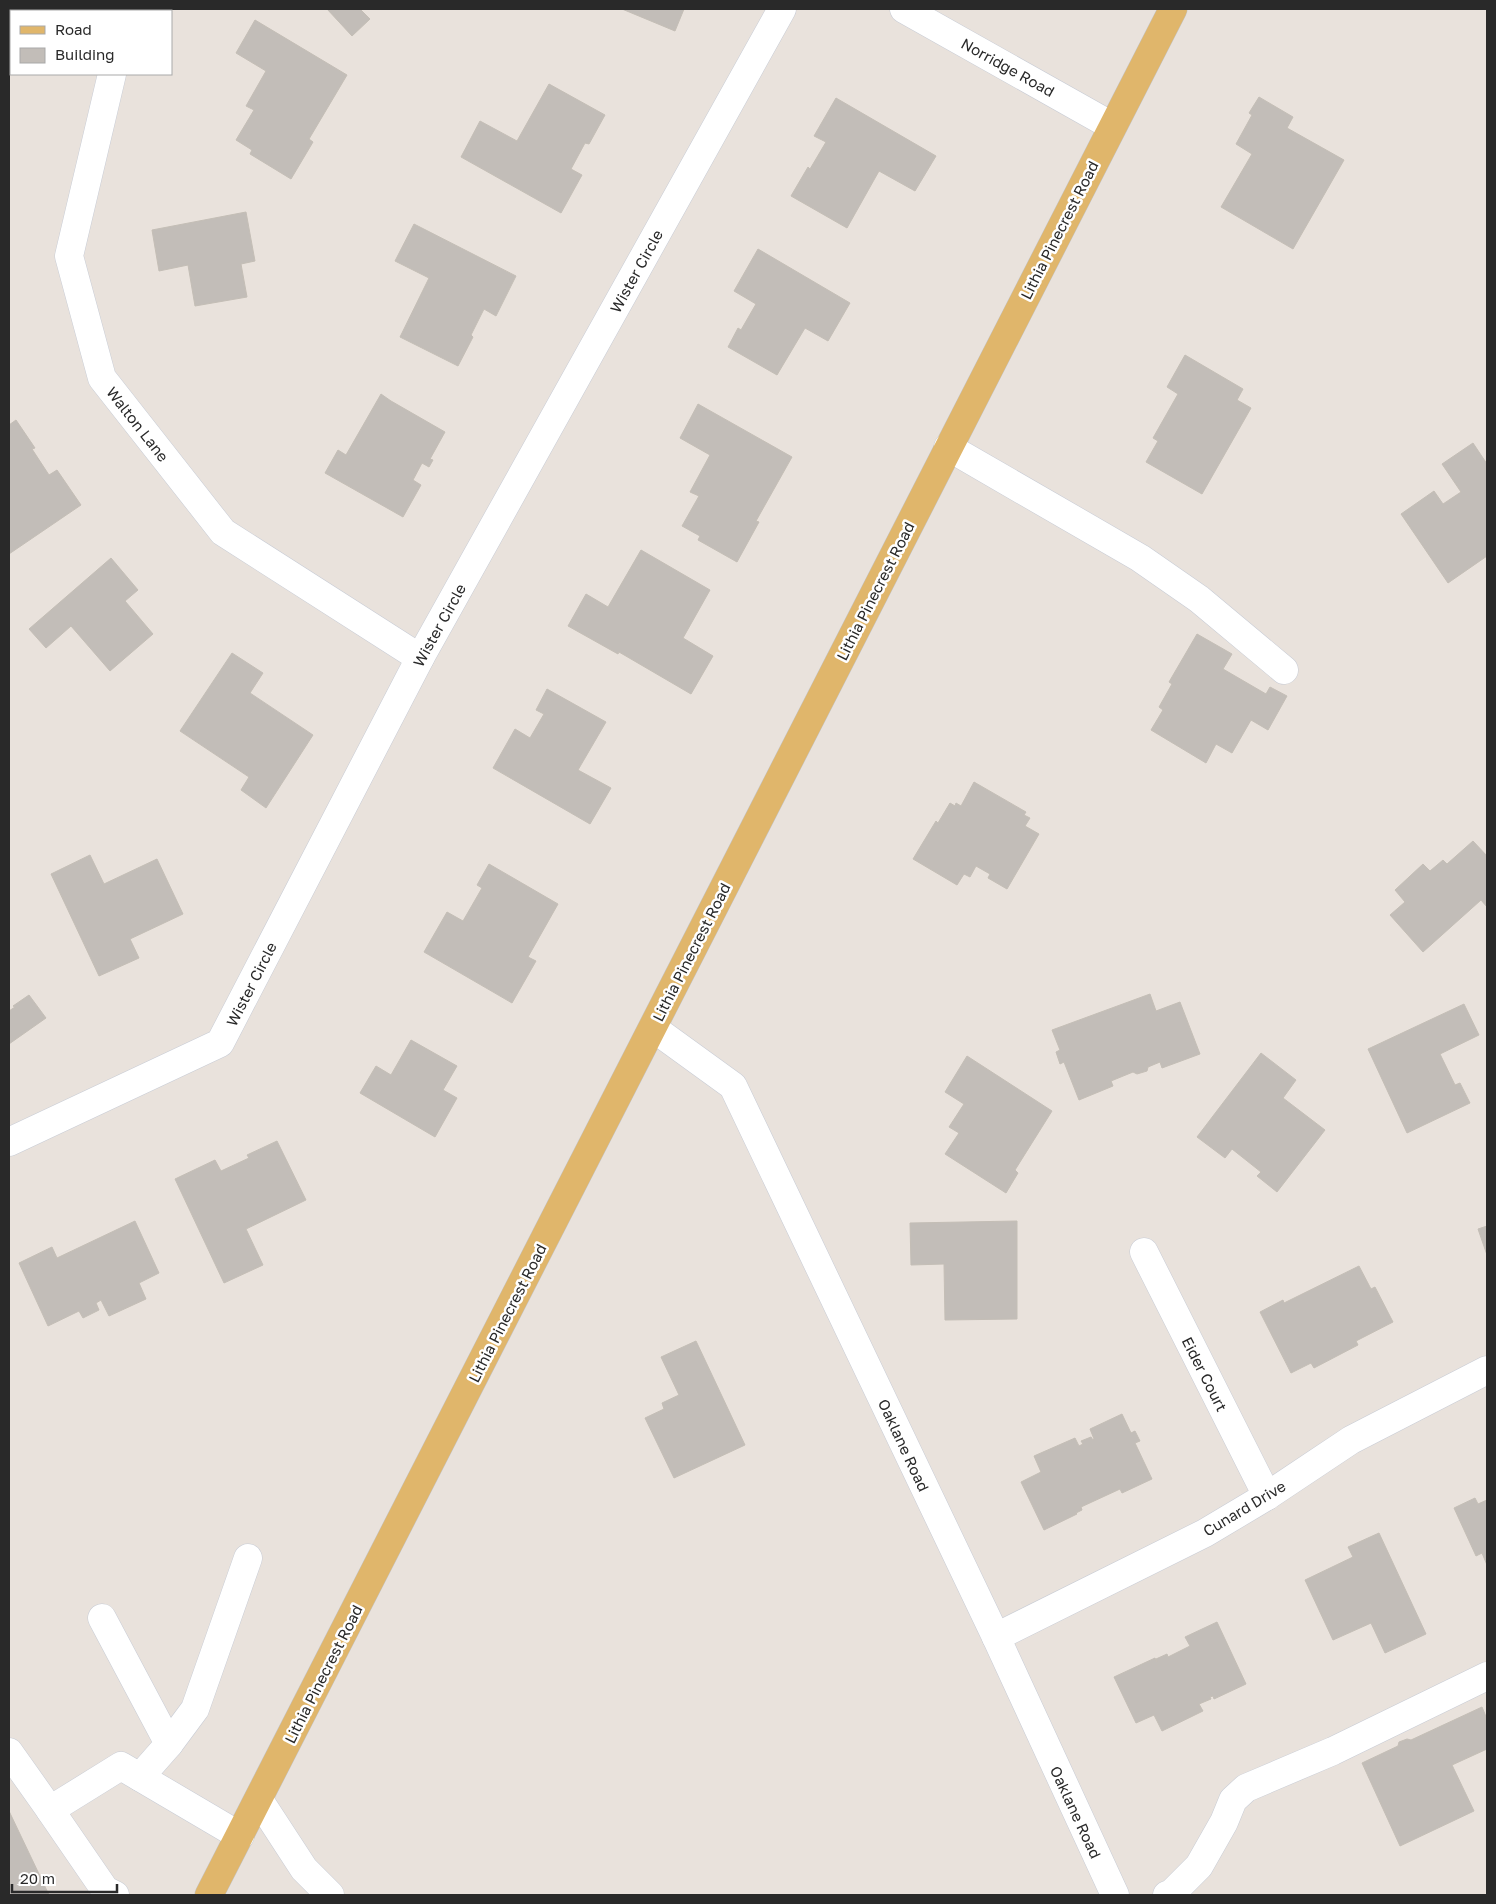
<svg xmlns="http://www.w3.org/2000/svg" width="1496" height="1904" font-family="'Golos Text',sans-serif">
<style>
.building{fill:#c2bdb8;stroke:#c4beb6}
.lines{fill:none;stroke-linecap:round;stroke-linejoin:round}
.minor-casing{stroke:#c8ccd5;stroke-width:29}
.major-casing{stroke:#c3c3c3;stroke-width:29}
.minor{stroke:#fff;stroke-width:28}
.major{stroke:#e0b66b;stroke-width:28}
.labels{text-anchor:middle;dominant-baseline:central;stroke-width:5;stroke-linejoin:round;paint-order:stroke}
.street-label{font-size:15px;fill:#292929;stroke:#fff}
</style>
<rect width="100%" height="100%" fill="#e9e2dc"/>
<g class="building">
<polygon points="327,9 360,9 370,19 352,36"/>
<polygon points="622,9 684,9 675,31"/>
<polygon points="255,20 347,75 309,139 313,142 291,179 250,154 252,150 236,140 254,110 246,106 266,71 236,53"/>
<polygon points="549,84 605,115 589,144 585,143 571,169 582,175 561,213 461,157 480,121 517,141"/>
<polygon points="1259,97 1293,117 1287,128 1344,160 1293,249 1221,207 1252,154 1236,144 1252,115 1249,113"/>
<polygon points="836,98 936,156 915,191 879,171 847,228 791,196 808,167 810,169 826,142 814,136"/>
<polygon points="246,212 255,261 241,264 247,297 195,306 188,265 159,271 152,230"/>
<polygon points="414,224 516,276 496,316 484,309 471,335 473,337 458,366 400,337 429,278 395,261"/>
<polygon points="758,249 850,303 828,341 805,328 777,375 728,347 738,328 741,330 756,304 734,291"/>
<polygon points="1185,355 1243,389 1237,400 1251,408 1202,494 1146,462 1158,441 1153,438 1178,394 1167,387"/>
<polygon points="381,394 391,401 445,432 430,459 433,460 429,467 422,463 413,480 421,485 403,517 325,473 338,450 346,455"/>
<polygon points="698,404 792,457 756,521 759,522 737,562 698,540 700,536 682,526 699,496 690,492 710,455 680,438"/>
<polygon points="16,420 35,448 32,449 49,475 57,470 81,505 9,554 9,425"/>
<polygon points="1473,443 1487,464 1487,556 1448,583 1401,514 1434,491 1443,504 1461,492 1442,464"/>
<polygon points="641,550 710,590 683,638 713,656 691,694 619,652 618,654 568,626 586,594 608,607"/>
<polygon points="111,558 138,590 125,601 153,634 110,671 71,626 46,648 29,629"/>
<polygon points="1197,634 1232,654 1223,669 1266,694 1270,687 1287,696 1268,730 1251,720 1232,753 1216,744 1206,763 1151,730 1163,710 1159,707 1172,684 1169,682"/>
<polygon points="232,653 263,673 250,693 313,735 266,808 241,790 249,777 180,731"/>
<polygon points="547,689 606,722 578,770 611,788 590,824 493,768 515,729 530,738 544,714 536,710"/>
<polygon points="974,782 1026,812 1024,815 1030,818 1025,826 1039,834 1007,889 988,878 990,874 976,866 970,877 964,874 957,885 913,859 936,821 938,823 950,803 955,806 956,803 961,806"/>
<polygon points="1473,841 1487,856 1487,907 1481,900 1423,952 1390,915 1405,902 1395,890 1423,864 1430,871 1443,860 1447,864"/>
<polygon points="90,855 104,884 157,859 183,914 130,939 139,958 99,976 51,874"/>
<polygon points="489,864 558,904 528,957 536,961 512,1003 424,952 447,912 463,921 482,888 477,885"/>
<polygon points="1150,994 1156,1011 1180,1002 1200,1054 1162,1068 1160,1062 1148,1067 1147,1071 1137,1074 1133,1072 1111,1081 1113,1086 1079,1100 1064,1062 1060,1064 1056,1052 1060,1050 1052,1030"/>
<polygon points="29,995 46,1018 9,1044 9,1011 15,1007 13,1006"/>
<polygon points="1464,1004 1479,1035 1440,1054 1455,1085 1460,1083 1470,1103 1407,1133 1368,1049"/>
<polygon points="411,1040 457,1066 443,1090 457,1098 435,1137 360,1093 376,1066 391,1075"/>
<polygon points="1261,1053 1296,1080 1283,1098 1325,1130 1277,1192 1257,1176 1261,1172 1232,1149 1225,1158 1197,1137"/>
<polygon points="967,1056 1052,1111 1015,1170 1018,1173 1006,1193 945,1154 959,1133 949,1127 964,1104 945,1092"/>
<polygon points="277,1141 306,1200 246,1229 263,1265 224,1283 175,1179 215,1160 221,1171 249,1158 247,1155"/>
<polygon points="135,1221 159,1273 139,1283 146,1299 109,1316 101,1300 96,1303 99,1310 83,1318 79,1311 48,1326 19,1263 52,1247 57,1258"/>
<polygon points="1017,1221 1017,1319 945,1320 944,1264 911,1265 910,1223"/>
<polygon points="1487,1226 1487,1255 1478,1229"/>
<polygon points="1359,1266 1371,1289 1375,1287 1393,1322 1356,1341 1358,1345 1314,1368 1311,1363 1291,1373 1260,1312 1283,1300 1284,1303"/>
<polygon points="696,1341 745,1445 674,1478 645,1418 664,1409 662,1403 679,1395 661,1357"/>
<polygon points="1122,1414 1131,1433 1135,1431 1140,1441 1135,1443 1152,1479 1122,1493 1120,1489 1081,1507 1082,1510 1076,1513 1077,1514 1044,1530 1021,1482 1041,1472 1034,1456 1075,1438 1079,1446 1083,1444 1081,1441 1091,1437 1093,1440 1094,1439 1090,1429"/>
<polygon points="1475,1498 1478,1504 1487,1500 1487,1565 1482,1553 1476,1556 1454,1508"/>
<polygon points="1379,1533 1426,1634 1385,1653 1371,1623 1333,1640 1305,1580 1353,1557 1348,1547"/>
<polygon points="1217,1622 1246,1684 1214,1699 1213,1696 1210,1697 1211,1699 1199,1704 1203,1711 1162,1731 1154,1715 1136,1723 1114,1677 1155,1658 1157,1662 1156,1659 1167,1654 1168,1657 1190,1646 1185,1637"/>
<polygon points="1482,1707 1487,1719 1487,1749 1452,1765 1474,1811 1400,1846 1362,1763 1398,1746 1399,1742 1407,1739 1411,1740"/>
<polygon points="9,1811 49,1895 9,1895"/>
</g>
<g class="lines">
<g class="minor-casing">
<g id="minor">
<polyline points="58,9 63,11"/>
<polyline points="904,9 1112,126"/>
<polyline points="140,11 142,9"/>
<polyline points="112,74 69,256 102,378 223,532 420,658"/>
<polyline points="948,447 1140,558 1199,599 1284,670"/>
<polyline points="653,1028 733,1086 996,1637 1115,1895"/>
<polyline points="9,1142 220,1043 420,658 782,9"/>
<polyline points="1144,1252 1267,1496"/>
<polyline points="102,1618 169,1744 140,1777"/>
<polyline points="996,1637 1205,1533 1267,1496 1351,1440 1487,1370"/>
<polyline points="169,1744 195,1709 248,1558"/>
<polyline points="9,1752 50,1810"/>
<polyline points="259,1800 304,1869 330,1895"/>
<polyline points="115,1895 105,1890 50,1810 121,1766 240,1836"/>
<polyline points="1167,1895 1172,1893 1199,1866 1224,1822 1233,1800 1246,1788 1333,1751 1487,1676"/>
</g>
</g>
<g class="major-casing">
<polyline id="major" points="209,1895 1173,9"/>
</g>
<use href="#minor" class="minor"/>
<use href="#major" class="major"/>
</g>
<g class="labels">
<g class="street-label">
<text transform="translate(1008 67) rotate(29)">Norridge Road</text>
<text transform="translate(1059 230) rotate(-63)">Lithia Pinecrest Road</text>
<text transform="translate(636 271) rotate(-61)">Wister Circle</text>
<text transform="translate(138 424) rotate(52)">Walton Lane</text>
<text transform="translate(875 591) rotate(-63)">Lithia Pinecrest Road</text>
<text transform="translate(439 625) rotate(-61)">Wister Circle</text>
<text transform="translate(691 952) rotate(-63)">Lithia Pinecrest Road</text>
<text transform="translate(251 984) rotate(-63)">Wister Circle</text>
<text transform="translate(507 1313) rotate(-63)">Lithia Pinecrest Road</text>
<text transform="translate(1205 1374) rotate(63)">Eider Court</text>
<text transform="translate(904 1445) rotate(65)">Oaklane Road</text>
<text transform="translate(1244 1508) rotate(-31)">Cunard Drive</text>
<text transform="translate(323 1674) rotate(-63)">Lithia Pinecrest Road</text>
<text transform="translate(1076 1812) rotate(65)">Oaklane Road</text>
</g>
</g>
<rect width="1496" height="1904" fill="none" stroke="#292929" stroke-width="20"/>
<rect x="10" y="10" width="162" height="65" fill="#ffffff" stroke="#a9a9a9"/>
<rect x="20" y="26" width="25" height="8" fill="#e0b66b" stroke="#a9a9a9"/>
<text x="55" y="35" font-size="15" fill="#292929">Road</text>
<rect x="20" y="48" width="25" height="15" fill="#c2bdb8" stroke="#a9a9a9"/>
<text x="55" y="60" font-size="15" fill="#292929">Building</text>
<path d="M12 1884v8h105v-8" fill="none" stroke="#292929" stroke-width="2.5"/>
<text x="20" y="1884" font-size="15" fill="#292929" stroke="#ffffff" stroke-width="4" paint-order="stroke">20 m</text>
</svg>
